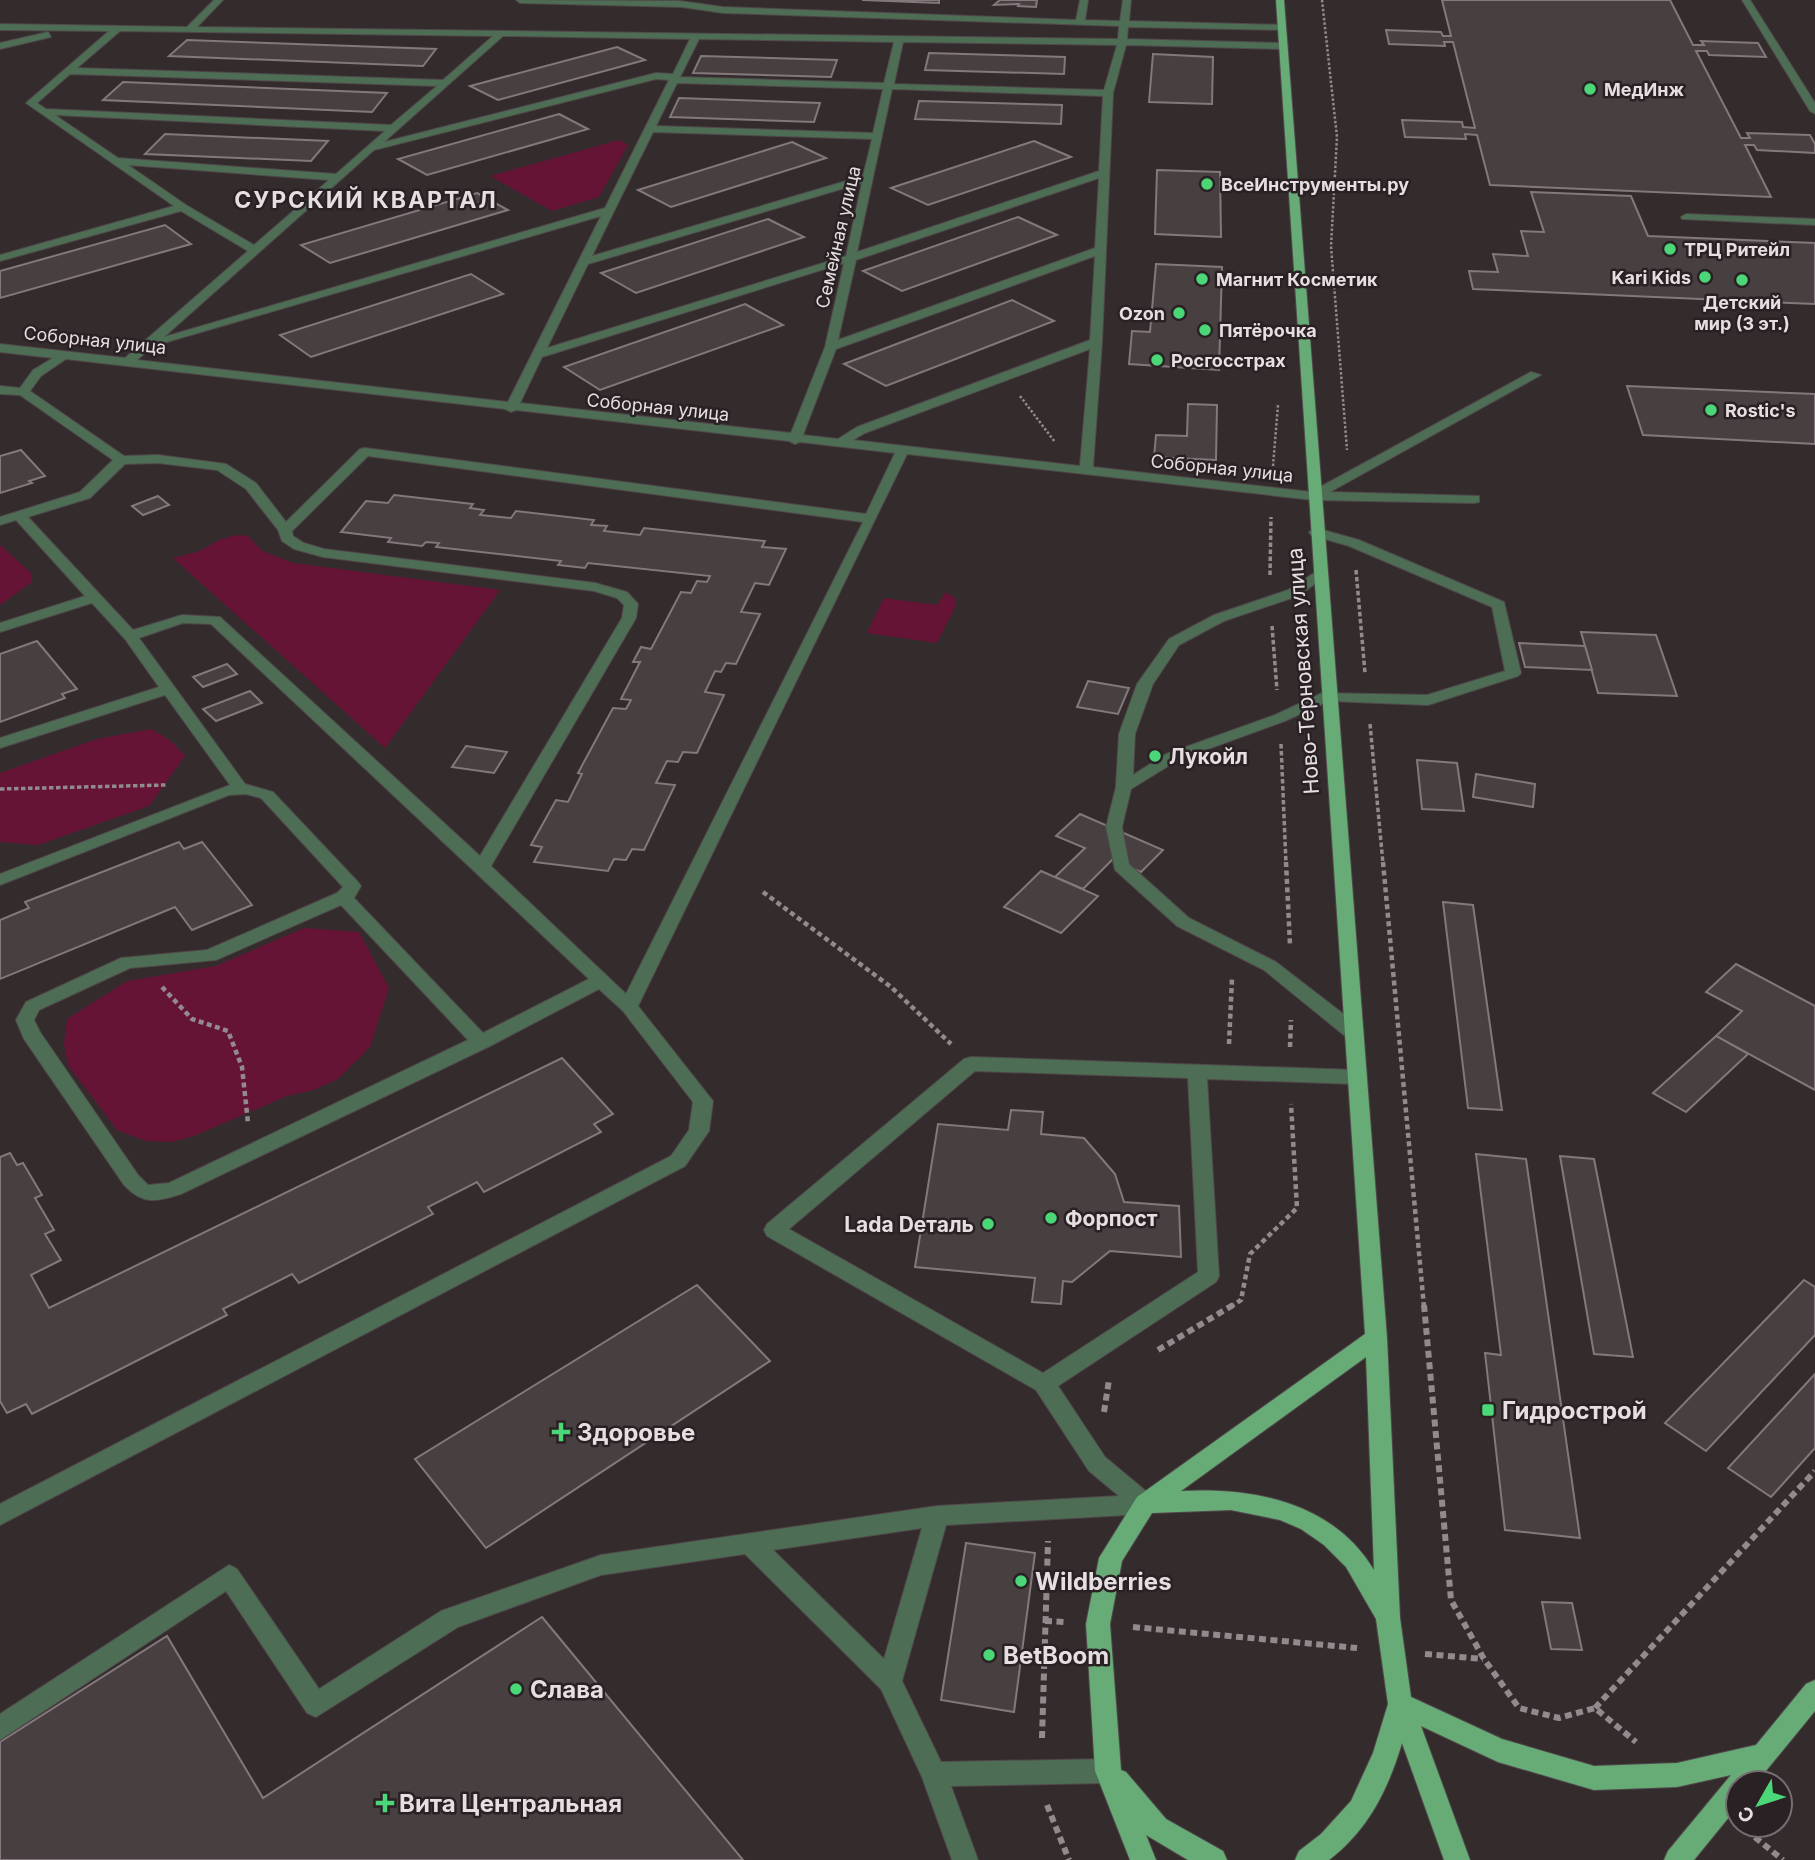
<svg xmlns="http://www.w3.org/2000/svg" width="1815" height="1860" font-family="Inter,sans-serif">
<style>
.green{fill:#661436}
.building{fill:#483f41;stroke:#83787b;stroke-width:2}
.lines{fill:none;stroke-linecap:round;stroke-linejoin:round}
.minor-casing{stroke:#50484a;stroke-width:2}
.major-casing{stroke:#50484a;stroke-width:2}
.path-far3{stroke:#928b8d;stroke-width:2.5;stroke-dasharray:2.5 2;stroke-linecap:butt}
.path-far2{stroke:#928b8d;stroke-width:3.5;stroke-dasharray:4.5 2.5;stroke-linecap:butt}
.path-far1{stroke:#928b8d;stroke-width:4.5;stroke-dasharray:5 3.5;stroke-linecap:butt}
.path{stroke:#928b8d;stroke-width:6;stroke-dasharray:7 4.5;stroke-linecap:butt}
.minor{fill:#4d6d54;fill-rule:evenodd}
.major{fill:#67ac77;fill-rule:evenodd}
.poi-dot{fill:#4bd677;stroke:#2a2124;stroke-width:2.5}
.labels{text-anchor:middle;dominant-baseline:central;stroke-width:5;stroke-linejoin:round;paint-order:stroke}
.far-poi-label{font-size:18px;font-weight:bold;fill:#e5dfe1;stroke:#2a2124;text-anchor:start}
.far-street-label{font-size:18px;fill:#e5dfe1;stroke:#2a2124}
.street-label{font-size:21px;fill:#e5dfe1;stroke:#2a2124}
.poi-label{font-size:21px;font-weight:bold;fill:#e5dfe1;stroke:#2a2124;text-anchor:start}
.far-district-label{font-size:23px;font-weight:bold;letter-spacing:2px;fill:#e5dfe1;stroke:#2a2124}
.near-poi-label{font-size:24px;font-weight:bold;fill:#e5dfe1;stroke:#2a2124;text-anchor:start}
</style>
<rect width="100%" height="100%" fill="#342b2d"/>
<g class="green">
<polygon points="619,140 628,145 599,197 552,211 490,176"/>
<polygon points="236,535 248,536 262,551 293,563 500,590 385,748 173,558 200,551 219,540"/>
<polygon points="0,545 32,574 32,582 0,605"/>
<polygon points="946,592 955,598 956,605 937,643 867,633 884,598 937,605"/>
<polygon points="151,729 171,741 185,756 149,806 38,845 0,842 0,773 97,739"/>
<polygon points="304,928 359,932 389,988 370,1047 338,1079 314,1090 287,1096 194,1136 171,1142 146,1141 117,1130 68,1065 64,1044 67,1019 127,981 216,966"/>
</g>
<g class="building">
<polygon points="862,0 939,0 939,3"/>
<polygon points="1000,0 1037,0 1036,7 1018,6 1019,4 994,5"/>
<polygon points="1442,0 1670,0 1693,45 1704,45 1701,41 1758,43 1766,57 1709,55 1707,51 1696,51 1741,138 1750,138 1747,133 1810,135 1815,144 1815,153 1757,150 1754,145 1745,145 1771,197 1490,185 1477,135 1465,134 1466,139 1405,137 1402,120 1462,122 1463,127 1475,128 1453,42 1444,42 1445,46 1389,44 1386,30 1441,32 1443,36 1451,36"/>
<polygon points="187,40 436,49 423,66 169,56"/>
<polygon points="617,47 645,60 498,100 470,86"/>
<polygon points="929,53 1065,57 1064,74 925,70"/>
<polygon points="1153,54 1213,57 1212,104 1149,102"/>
<polygon points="701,56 837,60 831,77 693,73"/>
<polygon points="123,82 387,93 372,112 103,100"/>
<polygon points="679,98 820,103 814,122 670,117"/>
<polygon points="919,101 1062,105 1061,124 915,119"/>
<polygon points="559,114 588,129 427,175 398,159"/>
<polygon points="165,134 328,141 311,161 145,154"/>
<polygon points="1034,141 1071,157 928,205 891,188"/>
<polygon points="792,142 826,158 671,207 638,190"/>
<polygon points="1157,170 1220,172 1221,237 1155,234"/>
<polygon points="1531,192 1631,196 1648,236 1815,243 1815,304 1473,289 1469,271 1498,272 1493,254 1528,256 1521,231 1544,232"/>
<polygon points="477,193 508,210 330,263 301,245"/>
<polygon points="1018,217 1057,235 902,291 863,271"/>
<polygon points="768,219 804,237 636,293 601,273"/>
<polygon points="165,225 191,244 0,298 0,271"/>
<polygon points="1156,264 1222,267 1219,370 1129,364 1132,331 1150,332"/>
<polygon points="471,274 503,294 311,357 280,335"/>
<polygon points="1012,300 1054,321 886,386 844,364"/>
<polygon points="745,304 783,325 600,390 564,367"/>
<polygon points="1627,386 1815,394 1815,444 1643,435"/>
<polygon points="1188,404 1217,405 1216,460 1154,457 1156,435 1187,436"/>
<polygon points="21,450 45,476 29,481 32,483 0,493 0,456"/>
<polygon points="394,495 473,504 470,508 484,510 480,515 511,518 516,511 594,520 591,525 607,526 604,531 640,535 644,528 765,541 762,547 786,549 769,585 755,583 741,612 760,614 736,664 726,663 721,672 715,671 705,692 724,695 697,753 683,752 678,762 667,761 656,783 675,785 644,850 632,849 626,860 614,859 608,871 534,862 542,847 531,845 556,800 568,802 582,774 578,773 613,708 626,709 631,700 621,699 640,662 633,662 641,647 651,649 681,592 691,593 697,581 707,582 710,576 588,563 585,568 558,565 561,561 436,547 439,543 426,542 422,546 388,542 391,538 341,532 366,501 388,503"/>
<polygon points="158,496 169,505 143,515 132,506"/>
<polygon points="1581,632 1656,635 1677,696 1598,693"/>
<polygon points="37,641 77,689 62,694 65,698 0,722 0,654"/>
<polygon points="1519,643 1585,646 1592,670 1525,667"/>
<polygon points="227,664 237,674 203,687 193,677"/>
<polygon points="1088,681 1129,688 1118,714 1077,707"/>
<polygon points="250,691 262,703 216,721 203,709"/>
<polygon points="466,746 507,752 494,773 452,767"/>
<polygon points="1417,760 1457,763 1464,811 1422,809"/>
<polygon points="1476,774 1535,784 1533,807 1473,797"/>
<polygon points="1080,814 1163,850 1141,872 1112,860 1083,889 1055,877 1085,848 1056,836"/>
<polygon points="179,842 184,849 202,842 252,905 192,930 175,907 0,979 0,920 29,908 25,902"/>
<polygon points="1041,871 1098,896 1061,933 1004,907"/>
<polygon points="1443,902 1473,905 1502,1110 1468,1108"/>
<polygon points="1736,964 1815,1006 1815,1090 1716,1036 1742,1011 1706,992"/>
<polygon points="1716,1036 1748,1054 1686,1112 1653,1093"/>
<polygon points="562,1058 613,1114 594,1124 601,1132 484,1192 477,1182 428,1207 433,1214 299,1283 292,1274 223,1309 227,1315 32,1414 26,1404 7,1413 0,1401 0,1157 10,1153 17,1165 23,1163 42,1195 35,1198 54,1230 45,1234 61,1260 31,1275 49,1308"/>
<polygon points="1011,1110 1043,1112 1041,1134 1084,1138 1115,1174 1124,1202 1179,1206 1181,1257 1110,1251 1072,1282 1063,1281 1061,1304 1032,1302 1035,1278 915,1267 938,1124 1008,1130"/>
<polygon points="1476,1154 1526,1159 1580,1538 1505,1530 1485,1353 1501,1355"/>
<polygon points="1560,1156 1594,1159 1633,1357 1594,1354"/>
<polygon points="1804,1280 1815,1287 1815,1335 1706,1451 1665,1423"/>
<polygon points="697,1285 770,1361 486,1548 415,1459"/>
<polygon points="1815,1374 1815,1448 1771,1497 1728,1468"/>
<polygon points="966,1543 1035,1553 1014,1712 941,1700"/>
<polygon points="1542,1602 1572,1603 1582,1650 1551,1649"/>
<polygon points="542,1617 743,1860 0,1860 0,1742 167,1636 263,1798"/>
</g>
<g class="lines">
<g class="minor-casing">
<g id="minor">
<path d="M214 0H223L197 27 1118 39 1119 26 723 13 682 7 520 3 516 0 680 1 723 7 1076 20 1080 0H1088L1085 20 1120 21 1123 0H1131L1129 21 1285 25 1282 30 1128 27 1127 39 1283 43 1288 46 1283 49 1126 45 1113 93 1102 342 1093 467 1311 492 1531 372 1541 375 1330 492 1479 496V502L1474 503 1313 500 907 454 638 1006 713 1101 709 1131 685 1166 0 1525V1504L671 1156 689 1130 693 1102 623 1011 599 989 488 1047 181 1194C156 1202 143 1205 124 1185L24 1039 16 1020 26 1002 121 958 207 950 337 893 343 887 261 798 246 794 229 795 0 885V874L230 785 165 695 0 748V738L159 687 125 639 92 603 0 632V623L85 596 16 520 0 525V517L80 492 113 460 20 395 0 394V386L20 388 33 370 53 358 0 352V344L125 358 248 251 181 211 0 261V255L174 206 26 103 109 31 0 30V24L187 27ZM120 31 493 36 443 80 77 68ZM503 36 690 39 673 74 656 73 384 142ZM699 39 894 42 884 83 680 77ZM903 42 1117 45 1104 90 894 84ZM70 74 437 86 391 125 46 109 37 103ZM656 79 669 80 605 208 164 337 374 150ZM677 83 883 89 873 133 656 126ZM892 89 1103 96 1099 171 857 252ZM55 115 385 131 336 174 118 158ZM653 132 872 139 863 176 592 256ZM128 165 329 180 254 245 186 205ZM1099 178 1095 248 838 340 856 260ZM862 183 846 256 547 348 588 264ZM601 216 508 402 137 360 153 346ZM1095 256 1090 340 857 427 838 439 803 435 836 349ZM844 263 825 347 791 433 520 403 542 357ZM1090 349 1080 466 853 440 865 433ZM66 359 505 409 511 412 516 410 789 441 795 444 800 442 895 453 866 514 365 448 360 449 286 522 256 483 226 464 158 455 124 456 30 391 41 376ZM368 456 863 522 626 994 491 866 636 618 638 604 627 592 595 583 324 549 304 543 293 536 292 531ZM158 463 217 470 246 489 278 530 282 541 294 549 323 557 594 591 617 598 624 605 622 618 480 856 220 617 182 615 133 630 28 517 90 498 125 464ZM183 623 211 624 589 979 483 1033 354 898 361 886 358 882 273 792 245 784 139 638ZM341 905 468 1040 169 1183 148 1185 138 1175 40 1032 34 1020 39 1010 130 968 216 960Z"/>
<polygon points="1742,0 1750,0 1815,103 1815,114 1810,111"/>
<polygon points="48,32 51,37 0,49 0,43"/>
<polygon points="1686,214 1815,219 1815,225 1682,219 1681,217"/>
<polygon points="1316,528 1359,540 1504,602 1521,673 1518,676 1428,705 1329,701 1285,721 1178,760 1131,789 1122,827 1129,864 1189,918 1276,962 1359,1026 1361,1031 1352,1037 1345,1036 1264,970 1177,926 1115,870 1106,827 1116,787 1119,734 1137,684 1169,639 1214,615 1288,590 1314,573 1319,572 1326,576 1298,596 1224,621 1179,645 1153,684 1135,734 1133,775 1166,754 1275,715 1322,693 1427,695 1505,671 1492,607 1349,546 1311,535 1309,532"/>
<path d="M971 1057 1356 1070 1363 1072 1365 1077 1363 1082 1356 1084 1207 1079 1219 1276 1216 1282 1058 1386 1105 1457 1153 1497 1156 1504 1153 1511 1145 1514 946 1525 902 1681 941 1762 1108 1759 1117 1762 1121 1771 1117 1780 1108 1783 951 1786 978 1860H952L922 1777 881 1689 745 1554 601 1575 458 1627 316 1717 307 1713 226 1591 0 1740V1714L229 1565 237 1569 319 1689 441 1611 601 1555 937 1506 1119 1496 1089 1471 1036 1390 767 1236 764 1230 767 1224 964 1059ZM975 1071 1188 1078 1198 1272 1043 1373 789 1229ZM922 1528 884 1659 773 1550Z"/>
</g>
</g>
<g class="major-casing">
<path id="major" d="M1276 0H1284L1387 1338 1400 1618 1411 1697 1502 1739 1594 1766 1677 1763 1756 1745 1806 1684 1815 1680V1711L1756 1783H1738V1806L1694 1860H1664L1668 1851 1731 1775 1677 1787 1594 1790 1498 1762 1421 1726 1470 1860H1444L1402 1743C1388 1790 1368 1830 1329 1860H1295L1299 1851 1321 1834 1351 1801 1373 1753 1388 1704 1376 1619 1346 1567 1324 1545 1301 1529 1280 1520 1231 1510 1152 1513 1122 1561 1110 1624 1121 1770 1126 1772 1166 1819 1223 1851 1227 1860H1188L1146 1835 1156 1860H1130L1095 1771 1086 1624 1099 1558 1137 1497 1365 1334ZM1366 1357 1374 1570C1333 1502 1253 1487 1181 1491Z"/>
</g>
<g class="path-far3">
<polyline points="1322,0 1337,137 1331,246 1347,450"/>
<polyline points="1020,396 1055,442"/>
<polyline points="1273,466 1278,405"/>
</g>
<g class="path-far2">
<polyline points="1356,570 1365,673"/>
<polyline points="1270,575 1271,517"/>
<polyline points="1272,626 1277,690"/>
<polyline points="1370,724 1383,864"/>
<polyline points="1281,744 1286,864"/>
<polyline points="0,789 166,785"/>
</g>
<g class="path-far1">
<polyline points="1286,862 1290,945"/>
<polyline points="1383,862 1424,1307"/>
<polyline points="763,892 891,987 951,1044"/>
<polyline points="162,987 192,1019 228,1031 242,1067 248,1123"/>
<polyline points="1229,1044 1232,979"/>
<polyline points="1290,1047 1291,1020"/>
<polyline points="1230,1307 1241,1300 1250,1254 1297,1208 1291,1104"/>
</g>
<g class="path">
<polyline points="1424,1305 1451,1600 1484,1659 1519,1708 1559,1718 1595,1708 1636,1742"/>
<polyline points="1158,1350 1233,1305"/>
<polyline points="1104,1412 1109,1380"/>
<polyline points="1045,1621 1064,1622"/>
<polyline points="1133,1627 1357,1648"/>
<polyline points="1425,1654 1483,1659"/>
<polyline points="1595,1708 1815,1471"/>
<polyline points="1042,1738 1048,1541"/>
<polyline points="1047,1805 1069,1860"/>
<polyline points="1746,1830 1783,1860"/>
</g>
<use href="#minor" class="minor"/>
<use href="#major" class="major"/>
</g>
<g class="poi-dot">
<circle cx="1590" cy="89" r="7"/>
<circle cx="1207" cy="184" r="7"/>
<circle cx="1670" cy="249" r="7"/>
<circle cx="1705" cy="277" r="7"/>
<circle cx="1202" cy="279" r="7"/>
<circle cx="1742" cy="280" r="7"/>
<circle cx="1179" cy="313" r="7"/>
<circle cx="1205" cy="330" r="7"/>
<circle cx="1157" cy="360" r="7"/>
<circle cx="1711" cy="410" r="7"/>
<circle cx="1155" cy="756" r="7"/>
<circle cx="1051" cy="1218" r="7"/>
<circle cx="988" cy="1224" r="7"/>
<rect x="1481" y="1403" width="14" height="14" rx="3.5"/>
<path d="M557.5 1421.5h7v7h7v7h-7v7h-7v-7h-7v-7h7z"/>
<circle cx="1021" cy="1581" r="7"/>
<circle cx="989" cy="1655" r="7"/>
<circle cx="516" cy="1689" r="7"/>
<path d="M381.5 1792.5h7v7h7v7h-7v7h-7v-7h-7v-7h7z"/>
</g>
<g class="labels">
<g class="far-poi-label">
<text x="1604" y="89">МедИнж</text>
<text x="1221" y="184">ВсеИнструменты.ру</text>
<text x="1684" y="249">ТРЦ Ритейл</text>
<text x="1691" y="277" text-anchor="end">Kari Kids</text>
<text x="1216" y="279">Магнит Косметик</text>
<text x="1742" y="302" text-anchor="middle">Детский<tspan x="1742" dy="21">мир (3 эт.)</tspan></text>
<text x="1165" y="313" text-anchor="end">Ozon</text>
<text x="1219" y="330">Пятёрочка</text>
<text x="1171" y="360">Росгосстрах</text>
<text x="1725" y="410">Rostic's</text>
</g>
<g class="far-street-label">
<text transform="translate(838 237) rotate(-77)">Семейная улица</text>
<text transform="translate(95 340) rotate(6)">Соборная улица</text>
<text transform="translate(658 407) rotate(6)">Соборная улица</text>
<text transform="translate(1222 468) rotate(6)">Соборная улица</text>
</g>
<g class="street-label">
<text transform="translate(1303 671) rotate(-94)">Ново-Терновская улица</text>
</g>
<g class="poi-label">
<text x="1169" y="756">Лукойл</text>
<text x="1065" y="1218">Форпост</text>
<text x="974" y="1224" text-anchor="end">Lada Dеталь</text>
</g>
<g class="far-district-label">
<text x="366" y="200">СУРСКИЙ КВАРТАЛ</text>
</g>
<g class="near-poi-label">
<text x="1502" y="1410">Гидрострой</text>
<text x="577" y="1432">Здоровье</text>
<text x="1035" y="1581">Wildberries</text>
<text x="1003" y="1655">BetBoom</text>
<text x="530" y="1689">Слава</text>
<text x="399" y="1803">Вита Центральная</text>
</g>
</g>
<g transform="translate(1759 1804) rotate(231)"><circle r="33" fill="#2a2124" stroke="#756d70" stroke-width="2"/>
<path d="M0-5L12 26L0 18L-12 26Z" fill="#4bd677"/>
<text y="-10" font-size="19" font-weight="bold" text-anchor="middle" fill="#e5dfe1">С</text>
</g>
</svg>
